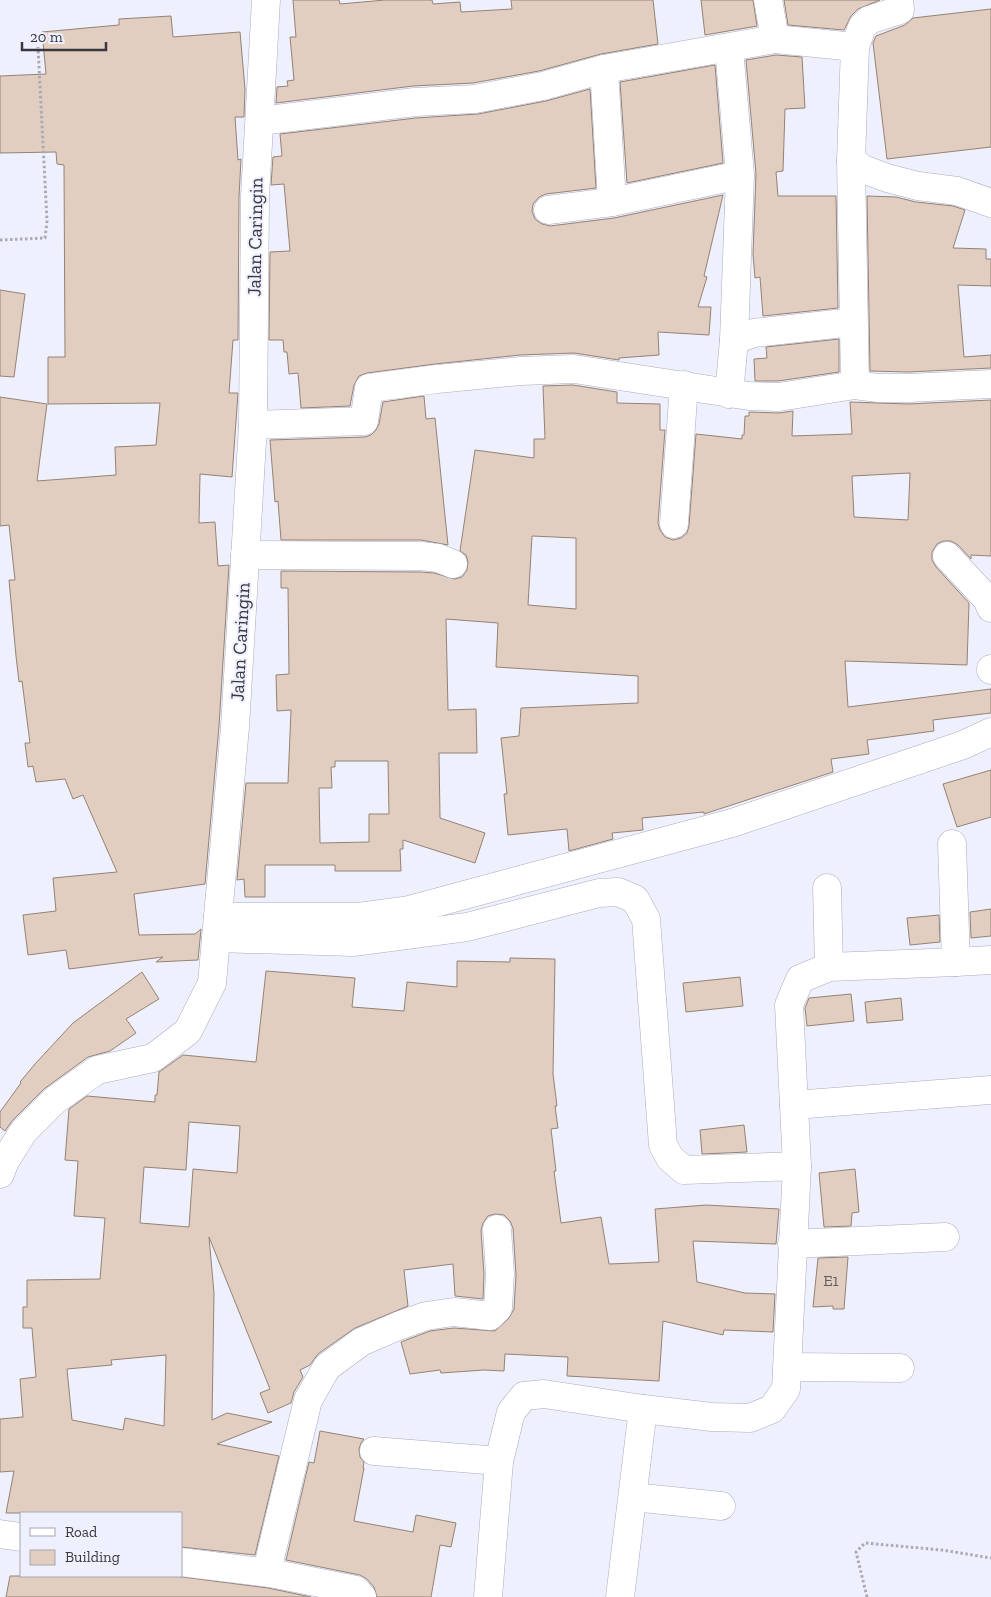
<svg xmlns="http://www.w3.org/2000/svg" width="991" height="1597" font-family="'Zilla Slab',serif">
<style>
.building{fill:#e2cec0;stroke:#948275;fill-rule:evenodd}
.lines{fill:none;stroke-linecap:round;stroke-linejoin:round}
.minor-casing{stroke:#aaabc0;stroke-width:29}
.path{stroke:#a9aab5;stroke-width:3;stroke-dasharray:2.5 2.5;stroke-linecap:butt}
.minor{stroke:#fff;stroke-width:28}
.labels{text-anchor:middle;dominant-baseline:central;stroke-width:4;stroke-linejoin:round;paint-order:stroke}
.number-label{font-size:16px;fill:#615d5f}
.street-label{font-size:19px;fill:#36373f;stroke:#eff0fd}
</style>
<rect width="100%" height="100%" fill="#eff0fd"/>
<g class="building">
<polygon points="293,0 339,0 340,4 385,0 432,0 433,4 460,2 461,12 512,9 511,0 653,0 658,44 601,54 539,71 473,83 413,86 276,103 277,87 288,86 287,81 294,80 290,37 296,37"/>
<polygon points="701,0 753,0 757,26 705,35"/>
<polygon points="784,0 880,0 858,9 851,16 844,30 788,25"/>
<polygon points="991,9 991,147 887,159 873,43 876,36 905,25 913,18"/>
<polygon points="171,16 173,37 240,32 245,89 244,117 235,117 238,160 241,159 239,197 238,340 233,340 229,393 238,393 232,477 200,474 199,523 215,522 218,566 229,565 219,726 205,884 134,894 139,935 195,934 201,929 198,960 156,962 163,957 69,969 66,950 28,955 23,915 56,911 53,878 117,872 83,795 73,799 65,779 36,782 33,766 28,767 25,743 30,743 22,681 19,682 16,656 9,580 15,580 9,525 0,526 0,397 47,404 37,481 116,475 115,447 156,445 160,403 48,404 48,357 65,357 64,165 57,164 56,152 0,153 0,76 46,74 42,32 119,25 119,19"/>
<polygon points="776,55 802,57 805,108 785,109 783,171 776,172 778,196 836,196 838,308 763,316 760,277 755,278 753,254 756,174 746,60"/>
<polygon points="715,65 723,163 627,183 620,82"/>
<polygon points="590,89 596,188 546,194 539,197 533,204 532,211 535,219 542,224 550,226 614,218 723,195 704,276 707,277 698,307 711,307 709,335 658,332 659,355 619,358 619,360 574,353 520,355 435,364 367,373 359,376 354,385 350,406 301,408 298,373 289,374 287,352 284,352 283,340 269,340 270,252 290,251 284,184 271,185 273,157 282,156 280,134 416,118 478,114 546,101"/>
<polygon points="867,196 896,197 916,202 953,206 965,210 953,248 986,249 986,259 991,259 991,286 958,285 964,357 991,355 991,368 908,372 870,371"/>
<polygon points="0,290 25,294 14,377 0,376"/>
<polygon points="839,339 839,372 778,381 755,381 754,359 767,358 766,347"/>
<path d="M573 385 617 392V403L660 404V430H665L658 523 660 530 665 537 673 540 681 538 687 533 689 526 696 434 742 439V435H744L745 416H749V412L779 413 793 411 792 436 852 434 850 402 908 404 991 400V556L971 555V559L958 545 951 541H943L937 544 932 552V560L936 567 969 603 967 665 845 661 848 707 991 689V713L933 720 934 731 867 740 869 754 831 759 833 772 704 814V812L642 818 643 830 612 833 613 839 569 851 567 829 508 835 504 794H507L501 738 519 736 521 708 638 703V676L496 667 498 623 446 619 448 710 476 709 477 753H439L440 818 485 833 475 863 403 840V849H400L401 871H335V865H265V897H245L244 879 237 880 246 783H288L291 710 277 711 276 675 289 674 288 588H281V571L420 572 434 573 455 579 462 577 467 570 468 562 466 555 460 551 475 450 534 458V439H545L543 386ZM910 473 908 520 854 517 852 476ZM532 536 576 538V609L528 605ZM335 761H388L389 814H369V842L320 843 319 788H332L331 767H335Z"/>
<polygon points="424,396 426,419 435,418 448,545 421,540 281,540 278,501 275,502 270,440 365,437 371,435 376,430 379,424 383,402"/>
<polygon points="991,770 991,817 957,827 943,784"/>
<polygon points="991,909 991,936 971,938 970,912"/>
<polygon points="939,915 940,942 910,945 907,918"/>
<path d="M510 958 555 959 553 1074 557 1106H555L558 1128 551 1129 556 1171H554L561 1223 601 1217 609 1264 659 1262 655 1209 706 1205 779 1209 776 1244 693 1241 697 1282 745 1293 775 1294 773 1332 724 1330 723 1335 663 1321 659 1381 567 1376 568 1357 505 1354 504 1371 484 1370 441 1373 440 1370 410 1374 401 1342 430 1331 454 1328 495 1331 509 1318 514 1309 516 1275 513 1228 510 1221 504 1215 495 1214 488 1216 483 1223 481 1230 484 1274 483 1299 455 1296 453 1264 404 1270 408 1306 355 1328 318 1354 310 1365 300 1370 303 1377 294 1392 291 1403 268 1413 260 1393 270 1389 209 1237 214 1293 212 1420 227 1413 272 1422 217 1444 279 1456 255 1555 181 1547V1513H6L14 1471 0 1472V1419L23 1417 20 1379 36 1377 32 1328H23V1307H27V1280L100 1279 105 1218 74 1216 78 1161 65 1160 69 1109 87 1096 155 1102V1095H157L159 1072 183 1055 256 1062 266 971 355 978 352 1007 404 1011 407 982 457 987V961L510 962ZM189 1122 240 1126 237 1173 193 1169 189 1227 140 1223 144 1167 186 1170ZM166 1355 164 1426 125 1418 123 1430 72 1420 67 1369 112 1365 111 1360Z"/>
<polygon points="142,972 159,999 126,1019 136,1033 110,1051 88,1057 44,1089 12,1121 5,1131 0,1127 0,1112 21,1083 20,1082 35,1064 73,1023"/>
<polygon points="740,977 743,1006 686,1012 683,983"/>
<polygon points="851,994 854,1021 807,1026 805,1008 809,998"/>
<polygon points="901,998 903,1020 867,1023 865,1002"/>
<polygon points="744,1125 747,1152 702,1154 700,1130"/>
<polygon points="855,1169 859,1212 852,1213 851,1226 824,1227 819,1173"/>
<polygon points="848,1257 844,1309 833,1309 833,1306 813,1307 818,1258"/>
<polygon points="320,1431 364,1439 361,1443 359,1449 360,1457 364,1462 363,1468 364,1468 354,1521 413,1532 416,1515 456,1523 451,1547 440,1545 431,1597 377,1597 374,1587 367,1579 360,1575 286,1560 309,1462 314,1463"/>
<polygon points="10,1576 175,1576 268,1588 311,1597 6,1597"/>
</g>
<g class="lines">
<g class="minor-casing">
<g id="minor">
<polyline points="768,0 775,39"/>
<polyline points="604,69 612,202"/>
<polyline points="260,121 415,102 475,99 543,86 604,69 775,39 855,47"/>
<polyline points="851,160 863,169 887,178 918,186 957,191 991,203"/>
<polyline points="548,210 612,202 740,175"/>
<polyline points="734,340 754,333 853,322"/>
<polyline points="855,385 851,160 855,47 862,27 869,20 900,10 899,0"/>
<polyline points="729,394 734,340 740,175 729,48"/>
<polyline points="253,425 364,421 369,388 437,379 521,371 574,369 749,396 779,397 855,385 878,388 908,388 991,384"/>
<polyline points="674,524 684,385"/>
<polyline points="245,555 421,556 438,558 453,564"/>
<polyline points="947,556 987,599 991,608"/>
<polyline points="991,669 991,670"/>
<polyline points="827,888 829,967"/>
<polyline points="218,917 357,917 409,910 732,823 963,745 991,732"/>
<polyline points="216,938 353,942 467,927 599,893 618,892 635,899 646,919 663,1145 670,1158 684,1170 797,1166 786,1389 772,1409 750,1418 712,1417 643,1409 620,1597"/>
<polyline points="956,962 991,960"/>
<polyline points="794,1105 991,1090"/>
<polyline points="797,1166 789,1005 800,979 829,967 956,962 952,844"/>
<polyline points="0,1174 5,1161 23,1132 55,1100 97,1070 153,1058 188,1031 212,983 235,727 253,425 255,197 266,0"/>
<polyline points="792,1244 945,1237"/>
<polyline points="788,1367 900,1368"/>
<polyline points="374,1451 499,1461"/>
<polyline points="633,1497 721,1506"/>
<polyline points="0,1534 21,1537"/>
<polyline points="181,1562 270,1573 270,1558 308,1400 327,1367 361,1342 398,1326 426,1316 454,1312 490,1316 498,1308 500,1274 497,1229"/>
<polyline points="270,1573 356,1590 362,1597"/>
<polyline points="488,1597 499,1461 511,1412 524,1396 544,1394 643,1409"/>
</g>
</g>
<g class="path">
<polyline points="0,240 45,238 47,221 38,47"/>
<polyline points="867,1597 856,1552 865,1543 942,1550 991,1558"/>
</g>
<use href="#minor" class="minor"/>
</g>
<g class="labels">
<g class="number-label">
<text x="831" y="1280">E1</text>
</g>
<g class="street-label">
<text transform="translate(255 237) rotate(-89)">Jalan Caringin</text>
<text transform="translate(240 642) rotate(-87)">Jalan Caringin</text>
</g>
</g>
<rect x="20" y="1512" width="162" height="65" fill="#eff0fd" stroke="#a5a6b1"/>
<rect x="30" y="1528" width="25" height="8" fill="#ffffff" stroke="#a5a6b1"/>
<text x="65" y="1537" font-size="15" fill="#36373f">Road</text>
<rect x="30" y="1550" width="25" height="15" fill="#e2cec0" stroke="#a5a6b1"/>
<text x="65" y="1562" font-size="15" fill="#36373f">Building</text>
<path d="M22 42v8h84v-8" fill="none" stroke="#36373f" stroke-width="2.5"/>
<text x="30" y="42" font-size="15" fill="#36373f" stroke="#eff0fd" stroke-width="4" paint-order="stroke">20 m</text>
</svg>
